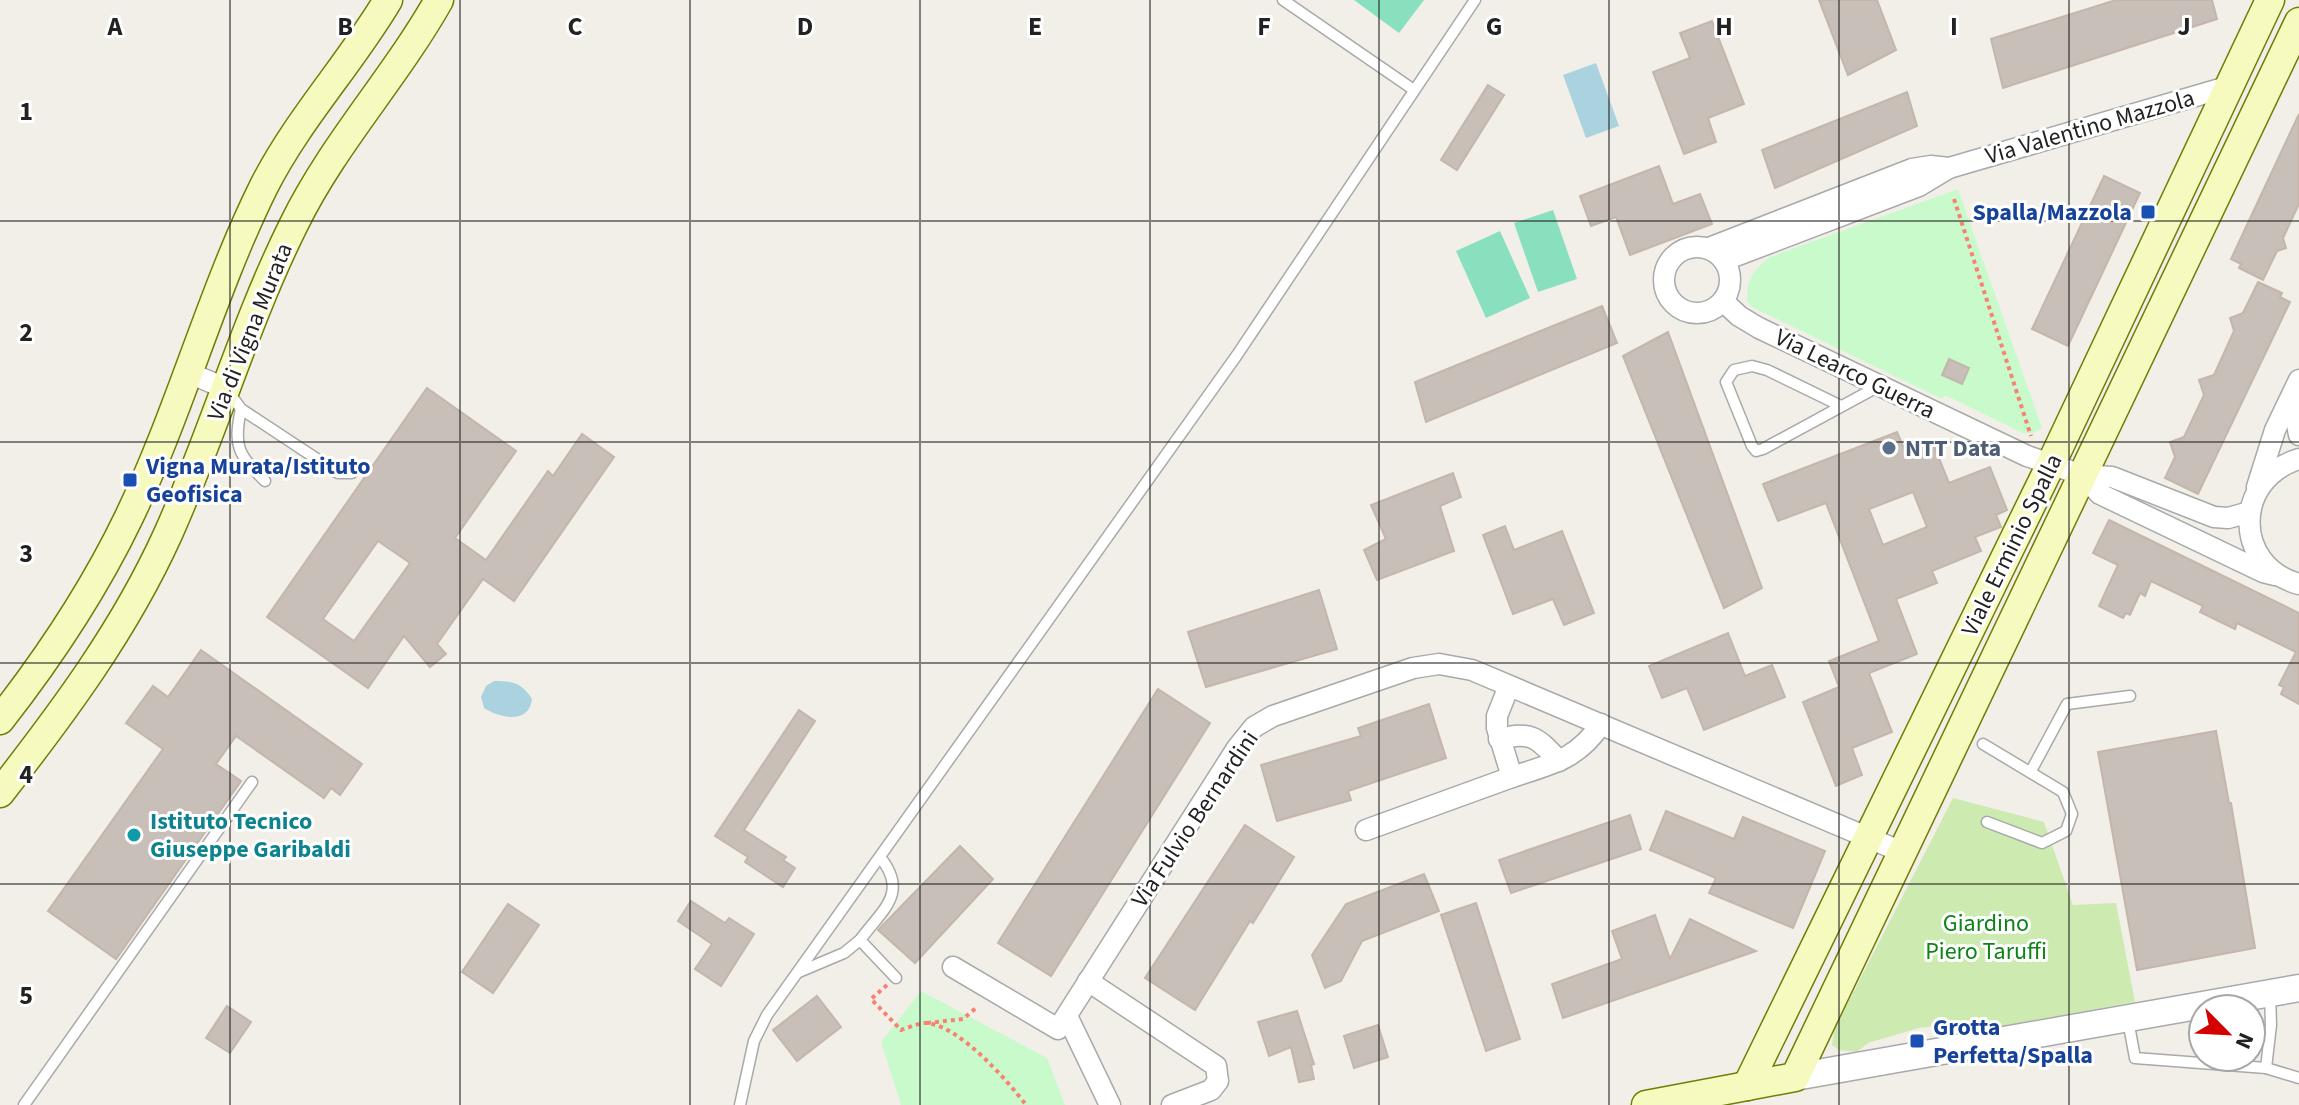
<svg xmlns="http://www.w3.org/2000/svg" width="2299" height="1105" font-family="'Source Sans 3',sans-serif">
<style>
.grass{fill:#cdebb0}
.park{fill:#c8facc}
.pitch{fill:#88e0be}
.water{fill:#aad3df}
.building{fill:#c7bfb8;stroke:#c4b6ab;stroke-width:2;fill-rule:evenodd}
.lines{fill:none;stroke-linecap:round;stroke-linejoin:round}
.service-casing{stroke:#a9a9a9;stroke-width:13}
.minor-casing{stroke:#a9a9a9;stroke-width:23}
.tertiary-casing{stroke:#a9a9a9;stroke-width:29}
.secondary-casing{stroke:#707d05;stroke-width:31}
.path{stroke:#fa8072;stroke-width:4;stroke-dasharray:4 4;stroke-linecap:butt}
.service{stroke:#fff;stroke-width:10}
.minor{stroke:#fff;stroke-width:20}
.tertiary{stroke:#fff;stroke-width:26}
.secondary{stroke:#f7fabf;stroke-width:28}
.grid{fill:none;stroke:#222;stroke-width:2;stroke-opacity:0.55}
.transit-dot{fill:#1a4fb4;stroke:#fff;stroke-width:3}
.service-dot{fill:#5c6f8a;stroke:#fff;stroke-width:3}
.culture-dot{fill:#0f9aa8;stroke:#fff;stroke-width:3}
.labels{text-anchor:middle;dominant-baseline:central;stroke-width:6;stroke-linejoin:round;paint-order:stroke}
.street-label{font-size:24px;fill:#222;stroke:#fff}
.transit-label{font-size:24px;font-weight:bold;fill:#164399;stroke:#fff;text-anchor:start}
.service-label{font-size:24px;font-weight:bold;fill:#4e5e75;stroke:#fff;text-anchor:start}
.culture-label{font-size:24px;font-weight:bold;fill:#0d838f;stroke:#fff;text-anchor:start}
.park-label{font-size:24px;fill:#0c8416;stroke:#fff}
.grid-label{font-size:26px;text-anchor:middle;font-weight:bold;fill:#222;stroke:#fff;stroke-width:6;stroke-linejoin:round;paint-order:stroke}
</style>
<rect width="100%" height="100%" fill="#f2efe9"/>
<polygon class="grass" points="1953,798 2044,822 2073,905 2116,903 2135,1002 1986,1029 1947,1025 1919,1028 1868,1043 1857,1052 1839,1050 1832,1045 1834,1030"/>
<g class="park">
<path d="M1958 189 2042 428 2033 433H2023L1945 395 1942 399 1752 307 1747 300C1746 280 1755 268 1770 257Z"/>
<polygon points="921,991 1047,1058 1065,1105 901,1105 881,1042"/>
</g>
<g class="pitch">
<polygon points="1354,0 1424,0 1399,33"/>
<polygon points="1553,210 1577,279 1538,292 1514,223"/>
<polygon points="1500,231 1530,298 1486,318 1456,251"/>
</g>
<g class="water">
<polygon points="1596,63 1619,126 1586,138 1563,75"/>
<path d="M494 681C513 681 522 683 532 699 529 725 500 718 484 708L481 697 486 686Z"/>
</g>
<g class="building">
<polygon points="1819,0 1877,0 1896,50 1848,75"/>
<polygon points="2116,0 2212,0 2217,19 2003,88 1991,39"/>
<polygon points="1712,21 1744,104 1708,118 1716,142 1684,154 1653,72 1690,58 1680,33"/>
<polygon points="1488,85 1504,95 1457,170 1441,160"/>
<polygon points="1907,92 1917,126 1775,188 1762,150"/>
<polygon points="2299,114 2299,204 2283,238 2286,248 2277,251 2263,280 2239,268 2241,264 2231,259"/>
<polygon points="1659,166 1673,204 1700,194 1712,224 1630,255 1616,217 1591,226 1580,196"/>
<polygon points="2104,176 2140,193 2068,346 2032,329"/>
<polygon points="2258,282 2282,293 2280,297 2290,302 2198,494 2165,478 2175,457 2170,442 2184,437 2204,395 2199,380 2214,375 2234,331 2230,318 2243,313"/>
<polygon points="1602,306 1617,343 1426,422 1415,382"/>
<polygon points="1668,332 1762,588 1724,608 1623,356"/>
<polygon points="1949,359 1969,368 1962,384 1942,375"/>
<path d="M427 388 516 451 455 538 486 560 548 471 553 476 582 434 614 457 514 601 483 579 437 644 446 654 430 667 404 636 368 688 267 617ZM378 541 410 563 354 641 323 619Z"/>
<path d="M1897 432 1906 453 1933 443 1949 483 1990 467 2007 510 1996 515 2001 527 1975 537 1981 551 1932 571 1937 583 1896 599 1917 654 1869 673 1892 732 1852 748 1862 775 1836 786 1803 702 1839 687 1829 661 1879 641 1826 503 1778 521 1763 484ZM1913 492 1927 527 1883 545 1869 509Z"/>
<polygon points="1453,473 1461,497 1440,506 1454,551 1377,580 1364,550 1386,539 1371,505"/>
<polygon points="2109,520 2299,613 2299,704 2281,694 2284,687 2279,685 2296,652 2237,623 2235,629 2200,612 2203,606 2151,581 2145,596 2140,593 2130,615 2126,613 2123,618 2099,606 2118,565 2093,553"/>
<polygon points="1505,526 1514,550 1562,531 1594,613 1564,625 1553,599 1513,614 1483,535"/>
<polygon points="1319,590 1337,649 1206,687 1188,632"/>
<polygon points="1728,633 1745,676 1772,665 1785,697 1704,730 1687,688 1662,698 1649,666"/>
<polygon points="201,650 362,764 340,795 331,788 324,798 236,736 216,764 241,781 116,959 48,911 163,749 126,723 153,686 168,697"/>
<polygon points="1158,689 1210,723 1051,976 998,943"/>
<polygon points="1429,704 1446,758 1348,791 1351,800 1277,821 1261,765 1361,736 1358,728"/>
<polygon points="799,710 815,721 744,830 786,857 783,860 795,868 783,887 745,862 748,857 715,836"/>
<polygon points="2216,731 2229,803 2231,803 2255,948 2137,970 2098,752"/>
<polygon points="1666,811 1734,839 1743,817 1825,851 1793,928 1709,893 1716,878 1650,850"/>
<polygon points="1630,815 1641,849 1511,893 1499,860"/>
<polygon points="1245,825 1294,857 1253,923 1250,921 1195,1010 1145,978"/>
<polygon points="960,846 993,879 915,963 878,930"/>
<polygon points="1424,874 1439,911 1362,941 1341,981 1325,988 1312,955 1346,904"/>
<polygon points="691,901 725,923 729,918 754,934 721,986 695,969 712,944 678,921"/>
<polygon points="1476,903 1520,1039 1486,1051 1441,915"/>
<polygon points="508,904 539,925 493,993 462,972"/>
<polygon points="1655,915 1670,959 1690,919 1756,951 1563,1018 1552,984 1622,959 1612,931"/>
<polygon points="817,996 841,1027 797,1061 773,1030"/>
<polygon points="227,1006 251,1022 230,1053 206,1038"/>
<polygon points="1297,1011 1314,1064 1311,1065 1314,1079 1299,1082 1291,1047 1269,1056 1258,1022"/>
<polygon points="1378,1025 1388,1057 1354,1068 1344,1036"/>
</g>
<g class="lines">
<g class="service-casing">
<g id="service">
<polyline points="1283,0 1414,90"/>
<polyline points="228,391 241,409 338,473 352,473"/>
<polyline points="1841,406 1767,370 1752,366 1734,370 1726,382 1752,446 1756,451 1763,449 1879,386"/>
<path d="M241 409C233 447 238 454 265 481"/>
<polyline points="1983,744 2063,792 2072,814 2066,831 2042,843 1987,822"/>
<polyline points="2031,771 2067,704 2130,696"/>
<path d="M880 857C909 893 883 909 860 940L896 978"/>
<polyline points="799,972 844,953 860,940"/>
<polyline points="2128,1020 2135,1058 2266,1068 2299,1078"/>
<polyline points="2266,1068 2271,1025 2270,994"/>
<polyline points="24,1105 252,782"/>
<polyline points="740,1105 754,1041 767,1015 1237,355 1475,0"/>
</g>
</g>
<g class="minor-casing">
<g id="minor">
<circle cx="1697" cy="280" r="33"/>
<polyline points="1709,248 1912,169 1931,166 1949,168"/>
<polyline points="1725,260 1919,186 1949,168 2230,86"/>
<polyline points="1723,301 1739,316 1759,328 2027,456 2082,475 2112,477 2214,517 2228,518 2250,512"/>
<polyline points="187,372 227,389"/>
<polyline points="2298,396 2295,413 2299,435"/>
<path d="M2299 459C2233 479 2233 566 2299 584"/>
<polyline points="2082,475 2100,494 2263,572 2275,575"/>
<polyline points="2257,487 2275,430 2299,380"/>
<path d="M1509 686 1497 716V728L1512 777C1551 764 1577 760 1601 724"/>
<path d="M1499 739C1531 731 1537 737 1559 761"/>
<polyline points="1366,830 1512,777"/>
<polyline points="953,967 1058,1029 1237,748 1254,727 1273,716 1413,668 1439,664 1472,670 1902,852"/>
<polyline points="1088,981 1216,1066 1218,1081 1211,1090 1172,1105"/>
<polyline points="1067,1016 1110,1105"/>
</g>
</g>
<g class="tertiary-casing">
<polyline id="tertiary" points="1795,1077 2299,988"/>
</g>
<g class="secondary-casing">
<g id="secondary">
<path d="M0 720C50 656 94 590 129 517 181 409 211 293 264 186 298 119 350 64 388 0"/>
<path d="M0 793C64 711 125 629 168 534 214 432 244 324 294 224 333 144 395 78 439 0"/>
<polyline points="1747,1086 2051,464 2270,0"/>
<polyline points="1646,1105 1795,1077 2299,22"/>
</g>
</g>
<g class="path">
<polyline points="1954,199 2031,436"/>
<path d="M887 985 871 999 901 1030C908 1028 918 1023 926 1023 959 1025 1007 1080 1026 1105"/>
<polyline points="927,1023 963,1019 976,1008"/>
</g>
<use href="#service" class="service"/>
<use href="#minor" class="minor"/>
<use href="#tertiary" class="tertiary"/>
<use href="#secondary" class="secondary"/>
</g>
<path class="grid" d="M230 0V1105M460 0V1105M690 0V1105M920 0V1105M1150 0V1105M1379 0V1105M1609 0V1105M1839 0V1105M2069 0V1105M0 221H2299M0 442H2299M0 663H2299M0 884H2299"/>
<g class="transit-dot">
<rect x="2140" y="204" width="16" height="16" rx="4"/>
<rect x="122" y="472" width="16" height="16" rx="4"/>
<rect x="1909" y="1033" width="16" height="16" rx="4"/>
</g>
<circle class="service-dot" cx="1889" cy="448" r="8"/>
<circle class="culture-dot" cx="134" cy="835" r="8"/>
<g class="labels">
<g class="street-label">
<text transform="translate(2090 127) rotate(-16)">Via Valentino Mazzola</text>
<text transform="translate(250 332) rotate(-68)">Via di Vigna Murata</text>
<text transform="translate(1855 374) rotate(26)">Via Learco Guerra</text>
<text transform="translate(2012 545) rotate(-64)">Viale Erminio Spalla</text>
<text transform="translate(1195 819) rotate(-56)">Via Fulvio Bernardini</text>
</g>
<g class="transit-label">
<text x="2132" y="212" text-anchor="end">Spalla/Mazzola</text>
<text x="146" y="466">Vigna Murata/Istituto<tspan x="146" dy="28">Geofisica</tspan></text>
<text x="1933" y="1027">Grotta<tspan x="1933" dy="28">Perfetta/Spalla</tspan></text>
</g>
<g class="service-label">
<text x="1905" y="448">NTT Data</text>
</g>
<g class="culture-label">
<text x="150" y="821">Istituto Tecnico<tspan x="150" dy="28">Giuseppe Garibaldi</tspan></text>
</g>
<g class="park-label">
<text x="1986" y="923">Giardino<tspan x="1986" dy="28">Piero Taruffi</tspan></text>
</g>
</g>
<g class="grid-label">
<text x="115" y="35">A</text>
<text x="345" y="35">B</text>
<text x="575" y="35">C</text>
<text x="805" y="35">D</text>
<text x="1035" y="35">E</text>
<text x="1264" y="35">F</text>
<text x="1494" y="35">G</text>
<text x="1724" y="35">H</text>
<text x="1954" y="35">I</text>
<text x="2184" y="35">J</text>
<text x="26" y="120">1</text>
<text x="26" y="341">2</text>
<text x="26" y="562">3</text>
<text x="26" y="783">4</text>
<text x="26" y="1004">5</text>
</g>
<g transform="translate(2227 1033) rotate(114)"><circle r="38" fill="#ffffff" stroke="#a7a7a7" stroke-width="2"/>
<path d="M0-6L14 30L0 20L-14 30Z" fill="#d40000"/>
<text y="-12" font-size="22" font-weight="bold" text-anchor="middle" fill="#222222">N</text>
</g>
</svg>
